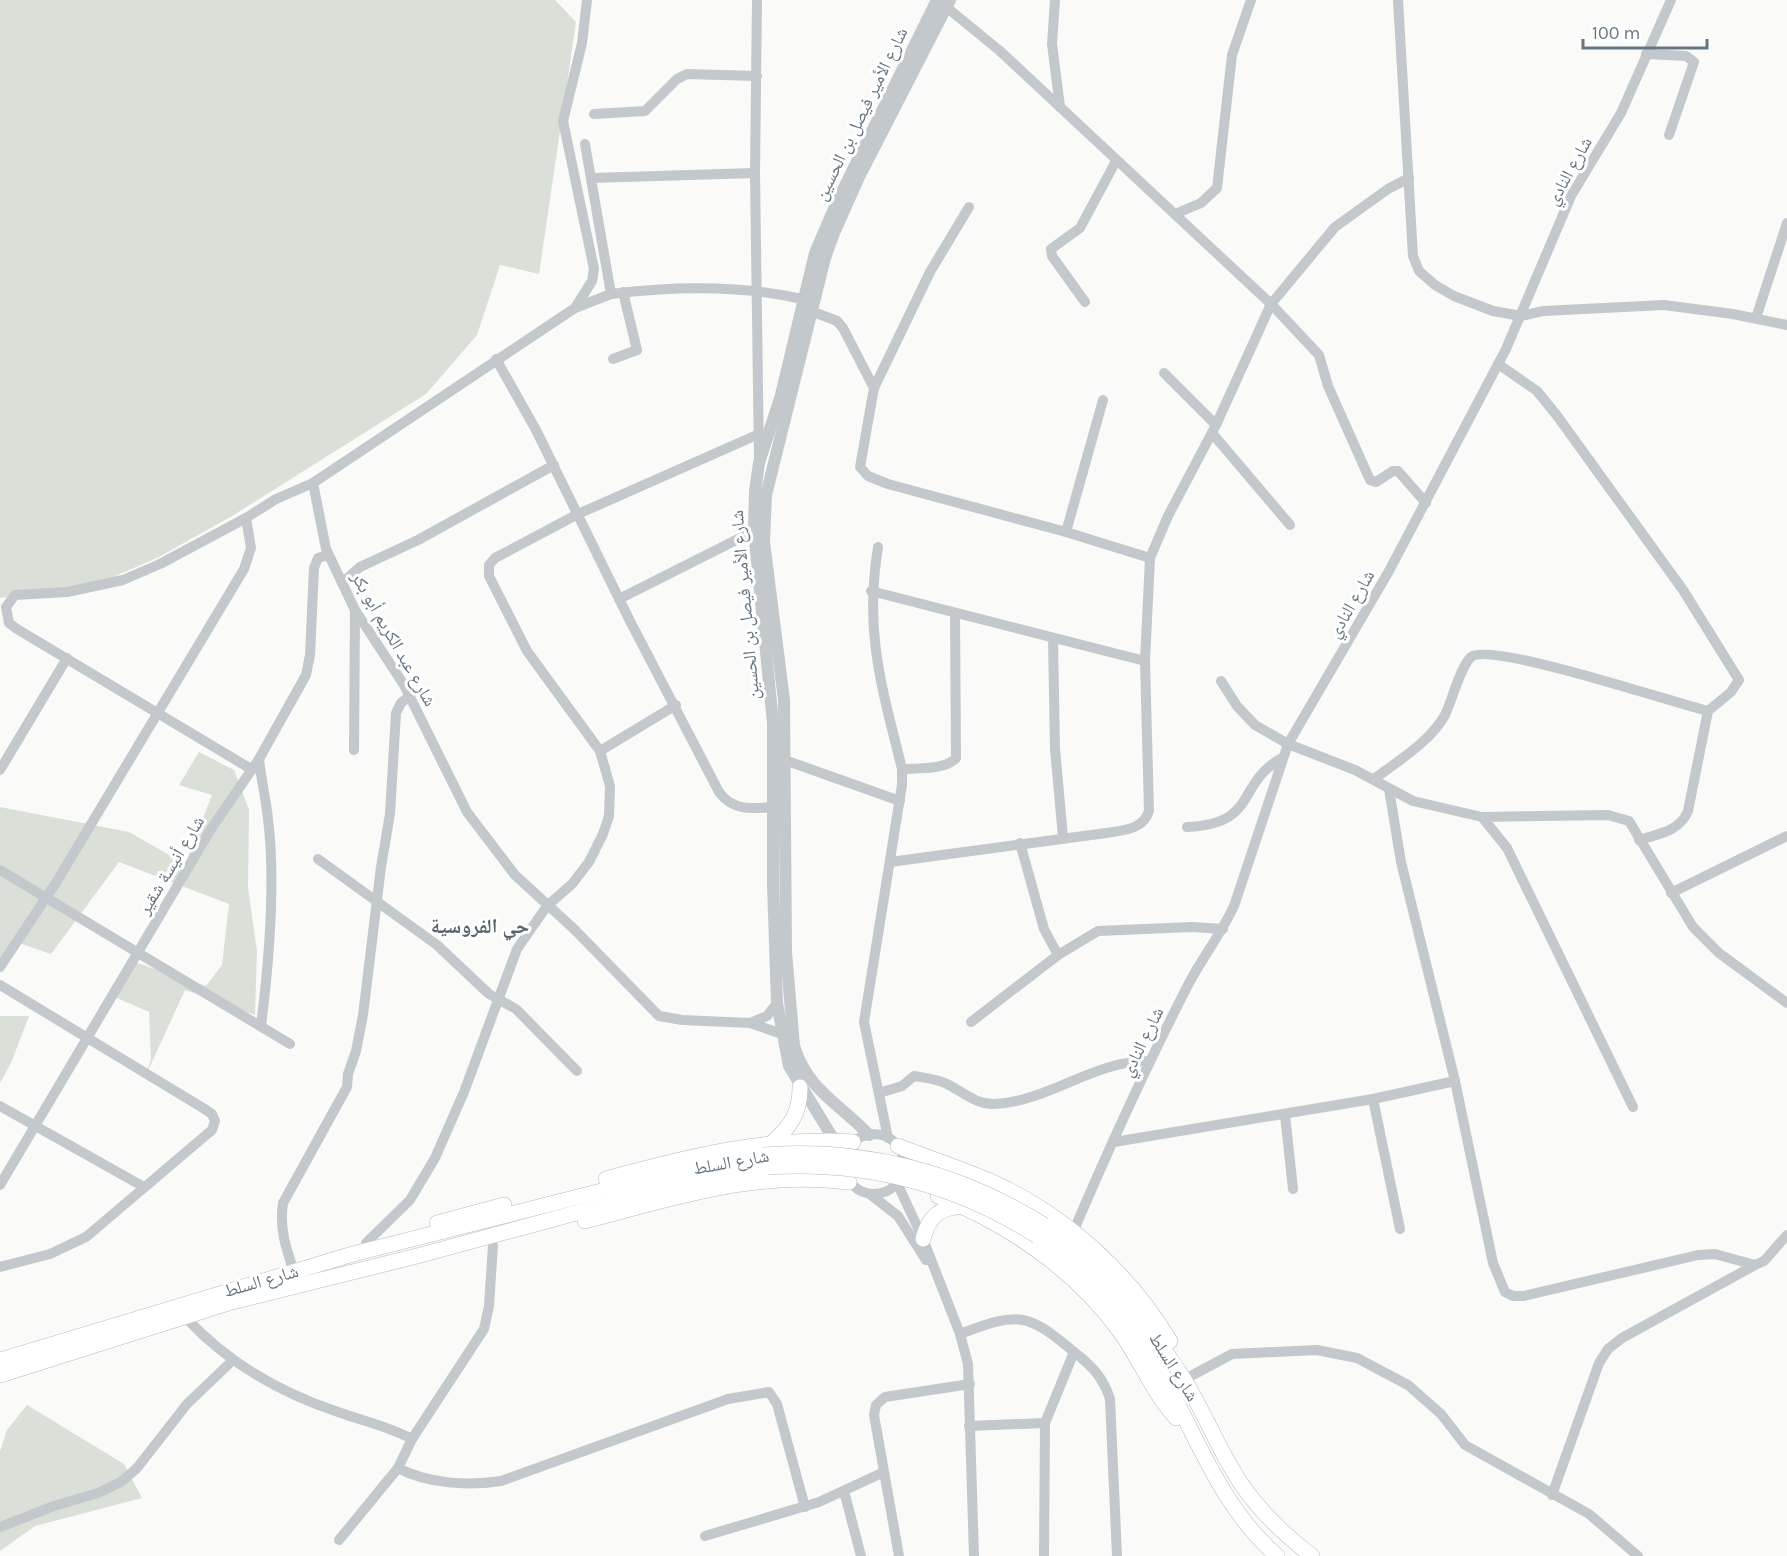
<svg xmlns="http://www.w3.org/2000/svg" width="1787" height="1556" font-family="Karla,'Noto Naskh Arabic',sans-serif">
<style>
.green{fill:#dadfd7}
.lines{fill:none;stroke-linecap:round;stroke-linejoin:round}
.primary-casing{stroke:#b5babe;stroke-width:16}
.minor{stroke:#c3c8cc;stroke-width:10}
.tertiary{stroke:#c3c8cc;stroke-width:12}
.primary{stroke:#fff;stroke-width:15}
.primary-bridge-casing{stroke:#b5babe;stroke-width:16;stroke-linecap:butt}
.primary-bridge{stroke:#fff;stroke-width:15}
.labels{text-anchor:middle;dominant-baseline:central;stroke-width:6;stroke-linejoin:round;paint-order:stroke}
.street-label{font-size:18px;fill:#657683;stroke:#fff}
.neighbourhood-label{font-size:20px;font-weight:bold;fill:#57646e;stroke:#fff}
</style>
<rect width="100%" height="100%" fill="#fafaf8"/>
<g class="green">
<polygon points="0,0 555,0 576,22 539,274 500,265 477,335 426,394 232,516 159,557 104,581 0,598"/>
<polygon points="199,752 234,770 249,810 248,888 257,951 255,1015 185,990 146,1075 151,1059 149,1012 108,994 128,960 206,986 222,965 229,904 119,862 51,954 13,941 0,958 0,807 129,832 185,864 212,795 179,785"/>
<polygon points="0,1016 29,1016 11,1063 0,1083"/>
<polygon points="27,1405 124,1464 142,1498 35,1526 0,1551 0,1451 7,1430"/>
</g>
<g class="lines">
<g class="primary-casing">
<g id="primary">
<path d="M772 1143C791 1126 800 1113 800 1087"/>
<path d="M898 1146C935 1161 974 1172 1009 1190 1075 1224 1132 1278 1170 1341"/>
<path d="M606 1179C687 1157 769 1136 853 1142"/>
<path d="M938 1196C1008 1224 1077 1271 1121 1333 1140 1360 1154 1394 1176 1418"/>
<path d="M585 1221C674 1198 756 1170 849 1182"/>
<polyline points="437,1223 504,1205"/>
<path d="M1044 1225C1100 1268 1144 1317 1182 1376 1201 1406 1214 1439 1232 1469 1251 1503 1282 1533 1312 1556"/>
<path d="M1037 1236C1084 1272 1127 1314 1158 1367 1196 1433 1218 1504 1277 1556"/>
<path d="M923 1239C929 1216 939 1208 962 1206"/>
<polyline points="0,1360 353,1254 688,1169 763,1155"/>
<polyline points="0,1375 228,1303 417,1256 694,1181 768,1167"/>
</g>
</g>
<g class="minor">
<polyline points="757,0 755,173 759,459"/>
<polyline points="1055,0 1052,44 1060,107"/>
<polyline points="1398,0 1413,256 1419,271 1435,285 1454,296 1493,311 1521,316 1543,311 1664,305 1733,314 1787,325"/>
<polyline points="1646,54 1686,56 1694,62 1669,135"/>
<polyline points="594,114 645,111 677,79 687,74 757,76"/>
<path d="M585 144 611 294C674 286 740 285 802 299"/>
<polyline points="591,178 755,173"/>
<polyline points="1409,178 1388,189 1335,227 1271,304 1319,355 1328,386 1370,480 1376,482 1393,471 1398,471 1426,503"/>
<polyline points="969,207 930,272 874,388 860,467 868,476 888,484 1066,532 1150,558"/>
<polyline points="1175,214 1201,203 1217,188 1232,55 1251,0"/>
<polyline points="1085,302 1052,256 1051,249 1080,228 1116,161"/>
<polyline points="575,308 592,281 594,269 563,121 582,43 587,0"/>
<polyline points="811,311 837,321 843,328 874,388"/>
<polyline points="1756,318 1787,223"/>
<path d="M496 359 536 430 630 621 719 792C732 811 753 809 773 807"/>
<polyline points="613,359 637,350 623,292"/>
<polyline points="1164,373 1216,425"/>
<polyline points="1212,433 1290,525"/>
<polyline points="313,483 575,308 611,294"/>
<polyline points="246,518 160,564 123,580 67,592 15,595 6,607 9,623 17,629 251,769"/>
<polyline points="1066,532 1103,400"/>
<path d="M878 547C864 633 882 687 902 769V785L864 1022 888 1138"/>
<polyline points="342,583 360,567 418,540 554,465"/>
<polyline points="871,591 1145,661"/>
<polyline points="619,599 754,531"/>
<polyline points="1053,639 1055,749 1063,837"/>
<polyline points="1221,681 1237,706 1255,725 1288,744 1355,770 1413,801 1482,817 1507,848 1633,1107"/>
<polyline points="354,750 355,610"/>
<polyline points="600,751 676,705"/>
<polyline points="779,758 900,801"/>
<path d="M259 759C261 779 266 799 268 819 276 883 269 962 261 1026"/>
<path d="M902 769C917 768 946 770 956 758L955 613"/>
<polyline points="0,770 67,658"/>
<path d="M1374 779C1398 761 1430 742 1445 715 1452 701 1460 667 1471 657 1490 641 1674 703 1708 711L1731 692 1739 680 1683 590 1558 417 1537 391 1498 364"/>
<polyline points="1389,789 1401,862 1455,1081 1493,1263 1505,1292 1513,1296 1524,1296 1698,1255 1715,1254 1755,1265 1764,1261 1787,1235"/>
<polyline points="1482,817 1608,815 1629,821 1693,927 1719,953 1787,1003"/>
<path d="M1187 827C1259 824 1235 784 1282 758"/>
<path d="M1639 840C1659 834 1680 831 1688 811L1708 711"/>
<polyline points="1020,843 1044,929 1058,955 1098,931 1192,927 1223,929"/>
<polyline points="318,859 437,945 489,994 516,1009 577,1071"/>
<path d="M890 862 1106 833C1123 830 1143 830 1149 811L1145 661 1150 558 1168 516 1216 425 1271 304 1000 51 940 2"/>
<polyline points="0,870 290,1044"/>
<polyline points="1671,893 1787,836"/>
<polyline points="0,967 57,881 244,569 251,548 246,518 276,499 313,483 326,549 355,610 404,685 467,812 515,875 574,929 659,1016 682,1020 750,1023 782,1034"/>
<polyline points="0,985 203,1108 212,1114 215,1121 212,1130 86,1237 50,1254 0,1267"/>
<polyline points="971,1022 1058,955"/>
<polyline points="750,1023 767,1016 777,1003"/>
<path d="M879 1093 902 1086 914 1076C926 1078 938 1079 949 1085 964 1093 977 1105 995 1104 1050 1101 1094 1060 1150 1061"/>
<polyline points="1373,1099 1400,1229"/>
<polyline points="0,1106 144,1187"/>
<polyline points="1285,1115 1293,1189"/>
<circle cx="874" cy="1164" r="30"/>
<polyline points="1114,1142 1373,1099 1455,1081"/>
<polyline points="897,1183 923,1239 960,1334 968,1364 974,1556"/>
<polyline points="0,1185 211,829 259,759 306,675 310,655 314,568 318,558 328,555"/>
<polyline points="871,1195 898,1216 926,1260"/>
<path d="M1074 1230C1109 1148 1147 1065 1188 985 1202 958 1221 934 1234 906L1288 744 1389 571 1506 349 1571 196 1621 113 1671 0"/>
<polyline points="366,1243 410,1200 435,1158 464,1092 517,949 547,906 572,884 589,862 603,834 609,816 610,786 600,751 527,651 489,576 489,565 495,558 578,514 759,434"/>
<path d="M294 1272C286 1248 279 1228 283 1203L347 1087 348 1074 356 1051 363 1015 381 867 390 814 396 713 401 703 410 696"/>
<path d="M186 1318C227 1362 281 1393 338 1412 363 1421 388 1426 412 1439L398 1468C428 1484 468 1486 501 1481L728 1399 769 1392 777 1404 805 1507"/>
<path d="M960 1334C1018 1312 1027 1312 1074 1352"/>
<polyline points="1189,1377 1232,1354 1317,1350 1357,1358 1408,1385 1441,1414 1465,1445 1589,1514 1638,1556"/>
<path d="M969 1426 1045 1423 1074 1352C1092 1366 1103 1377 1110 1399L1117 1556"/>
<polyline points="412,1439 484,1329 489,1306 493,1245"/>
<polyline points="844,1491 861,1556"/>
<polyline points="1552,1495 1599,1363 1608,1349 1622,1338 1755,1265"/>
<polyline points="0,1527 54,1506 98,1493 121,1482 137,1468 187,1404 233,1360"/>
<polyline points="705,1536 819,1502 884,1472"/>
<polyline points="339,1540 398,1468"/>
<polyline points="899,1556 874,1415 876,1405 885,1397 970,1384"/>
<polyline points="1044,1556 1045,1423"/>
</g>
<g class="tertiary">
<path d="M869 1135C839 1103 808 1091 794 1046L786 952 784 700 764 542 766 495 825 258 834 233 859 177 950 0"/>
<polyline points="841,1146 831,1135 789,1066 777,1003 773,884 773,723 754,531 755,491 759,463 781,395 815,253 837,202 937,0"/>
</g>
<use href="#primary" class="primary"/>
<g class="primary-bridge-casing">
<g id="primary-bridge">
<path d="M763 1155C863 1147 959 1172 1044 1225"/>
<path d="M768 1167C866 1161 954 1183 1037 1236"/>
</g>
</g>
<use href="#primary-bridge" class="primary-bridge"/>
</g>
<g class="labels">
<g class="street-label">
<text transform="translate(861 114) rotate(-64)">شارع الأمير فيصل بن الحسين</text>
<text transform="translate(1569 171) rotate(-61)">شارع النادي</text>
<text transform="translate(1351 604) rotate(-60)">شارع النادي</text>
<text transform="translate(745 605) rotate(-95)">شارع الأمير فيصل بن الحسين</text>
<text transform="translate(394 639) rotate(60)">شارع عبد الكريم أبو بكر</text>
<text transform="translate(171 865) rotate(-59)">شارع أنيسة شقير</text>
<text transform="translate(1142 1042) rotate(-64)">شارع النادي</text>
<text transform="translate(731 1162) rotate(-10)">شارع السلط</text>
<text transform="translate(261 1281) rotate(-16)">شارع السلط</text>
<text transform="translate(1174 1367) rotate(58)">شارع السلط</text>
</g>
<g class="neighbourhood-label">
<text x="480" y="926">حي الفروسية</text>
</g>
</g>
<path d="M1583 39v9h124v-9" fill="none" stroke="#657683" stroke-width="3"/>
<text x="1592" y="39" font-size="18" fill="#657683" stroke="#ffffff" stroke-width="4.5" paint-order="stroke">100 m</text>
</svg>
